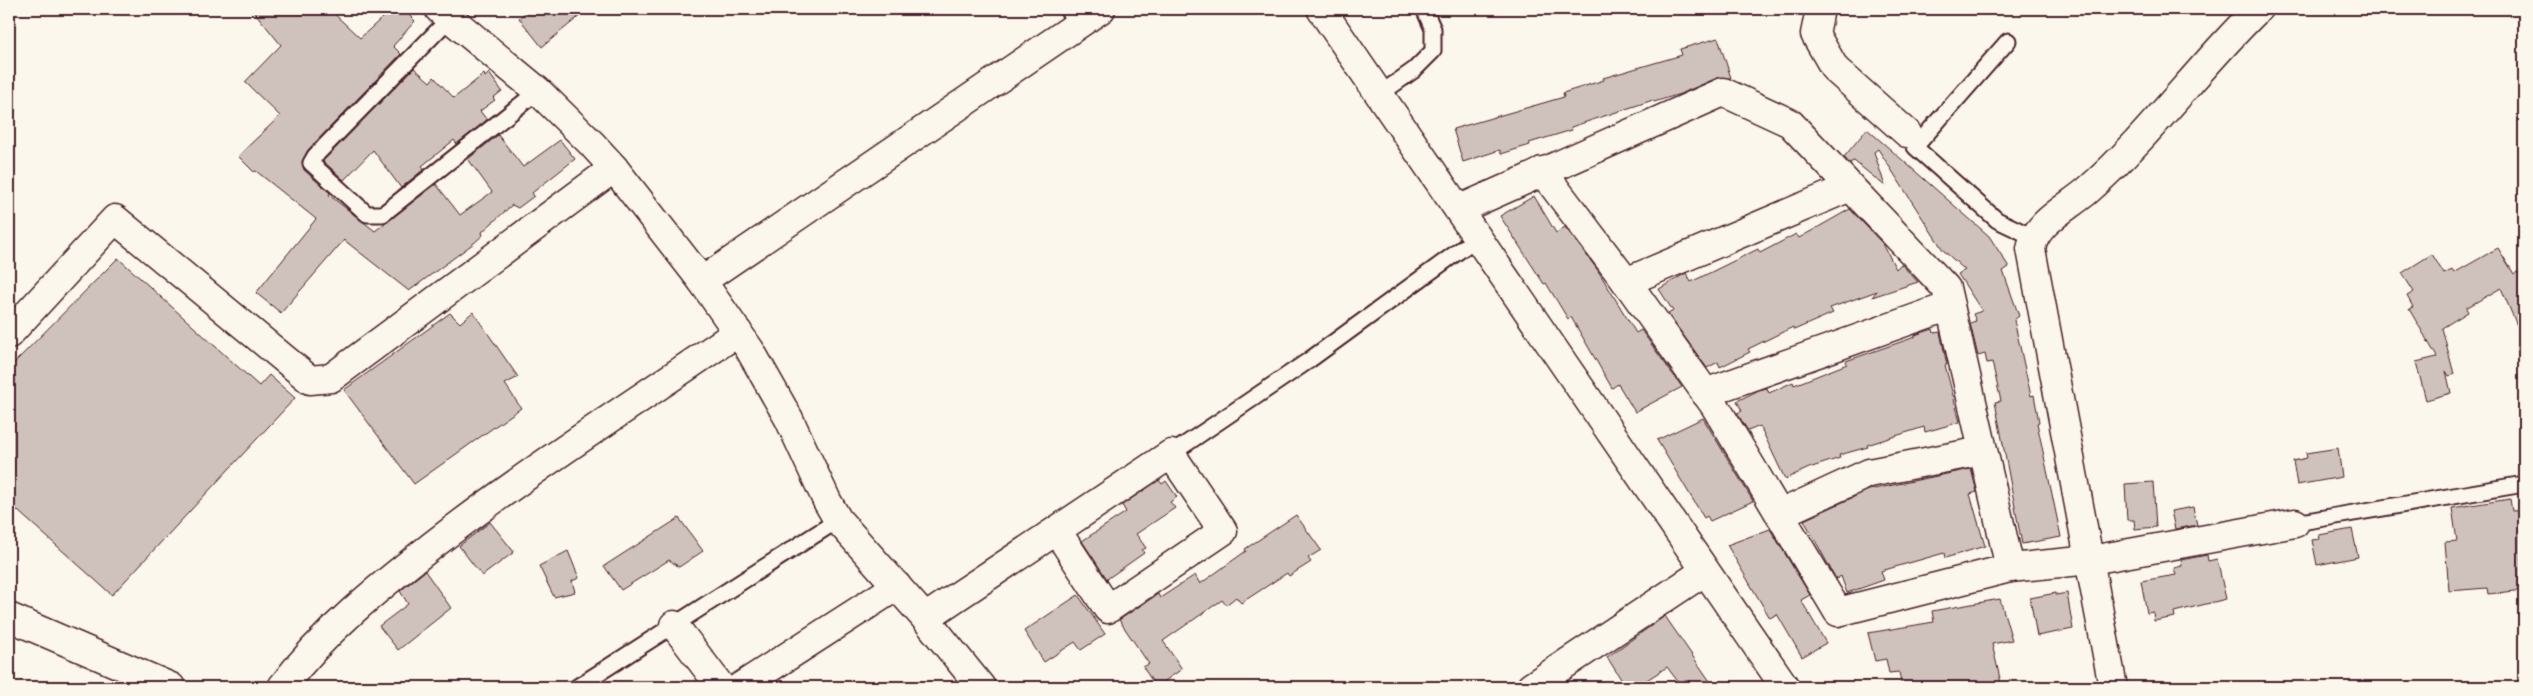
<svg xmlns="http://www.w3.org/2000/svg" width="2533" height="696" font-family="Pangolin,sans-serif">
<style>
.building{fill:#cfc2bc;stroke:#4a1f2b}
.lines{fill:none;stroke-linecap:round;stroke-linejoin:round}
.lane-casing{stroke:#4a1f2b;stroke-width:19}
.street-casing{stroke:#4a1f2b;stroke-width:31}
.secondary-casing{stroke:#4a1f2b;stroke-width:31}
.highway-casing{stroke:#4a1f2b;stroke-width:31}
.lane{stroke:#fbf7ec;stroke-width:15}
.street{stroke:#fbf7ec;stroke-width:28}
.secondary{stroke:#fbf7ec;stroke-width:28}
.highway{stroke:#fbf7ec;stroke-width:28}
</style>
<rect width="100%" height="100%" fill="#fbf7ec"/>
<filter id="ink" filterUnits="userSpaceOnUse"><feTurbulence type="fractalNoise" baseFrequency=".02" numOctaves="2"/><feDisplacementMap in="SourceGraphic" scale="10" xChannelSelector="R" yChannelSelector="G"/><feConvolveMatrix kernelMatrix="1 2 1 2 8 2 1 2 1" color-interpolation-filters="sRGB"/></filter>
<g filter="url(#ink)">
<g class="building">
<polygon points="252,9 329,9 360,38 392,9 403,9 415,21 393,46 401,54 308,150 302,162 304,170 330,193 329,195 375,231 436,184 460,215 492,192 468,159 498,135 523,167 560,140 575,159 532,193 534,196 518,208 512,205 482,232 483,235 474,243 409,291 344,240 281,313 256,293 316,219 256,171 254,172 238,156 280,116 245,82 281,45"/>
<polygon points="530,9 588,9 542,47 519,18"/>
<polygon points="1718,38 1731,78 1717,78 1680,94 1654,102 1653,100 1571,127 1572,130 1529,143 1530,145 1501,154 1500,150 1463,162 1453,129 1564,97 1563,93 1604,80 1603,78 1682,55 1680,49"/>
<polygon points="414,68 430,82 434,77 454,98 484,74 485,77 489,73 502,91 493,98 495,100 480,111 487,120 457,144 454,140 422,166 424,169 401,188 373,150 344,180 323,161"/>
<polygon points="1867,129 1989,236 2009,267 2003,271 2019,316 2014,320 2031,396 2034,395 2039,422 2037,423 2061,537 2022,544 1995,402 2001,401 1992,362 1987,363 1985,354 1978,356 1970,323 1976,321 1973,314 1982,311 1958,274 1965,270 1943,250 1878,149 1874,152 1885,186 1854,161 1849,163 1844,157"/>
<polygon points="1534,196 1556,233 1565,227 1597,269 1636,333 1641,330 1682,387 1635,412 1618,384 1612,388 1571,317 1568,319 1546,283 1544,284 1500,216"/>
<polygon points="1850,209 1883,244 1896,269 1901,264 1918,282 1872,297 1877,291 1830,308 1833,313 1794,330 1793,327 1748,349 1750,352 1720,367 1718,362 1707,368 1668,314 1673,311 1659,289 1686,273 1691,282 1758,249 1760,253 1796,234 1799,238"/>
<polygon points="2498,248 2514,274 2524,269 2524,342 2501,288 2466,308 2468,312 2442,328 2454,374 2449,376 2446,371 2451,393 2426,400 2416,362 2437,357 2409,309 2413,307 2407,296 2414,292 2402,273 2432,254 2444,274 2452,270 2454,273"/>
<polygon points="118,258 259,386 269,375 295,398 112,595 9,503 9,368"/>
<polygon points="473,312 518,377 505,384 521,408 414,484 344,390 450,313 460,323"/>
<polygon points="1933,329 1934,333 1940,332 1947,365 1945,365 1960,422 1925,432 1924,427 1867,445 1868,447 1839,455 1840,458 1809,468 1785,479 1760,426 1748,431 1737,413 1742,411 1737,401 1759,390 1767,388 1769,393 1793,382 1794,385 1847,364 1846,361 1915,337 1915,335"/>
<polygon points="1703,418 1753,501 1710,521 1707,516 1704,518 1657,440"/>
<polygon points="2338,448 2342,477 2297,485 2293,461 2307,458 2306,453"/>
<polygon points="1971,469 1977,492 1970,494 1985,546 1945,558 1944,553 1881,571 1884,580 1847,593 1841,576 1836,579 1804,520 1869,490"/>
<polygon points="1159,480 1162,484 1166,481 1177,497 1170,502 1175,508 1136,534 1146,548 1142,550 1144,553 1107,579 1082,541 1126,512 1122,505"/>
<polygon points="2153,482 2156,527 2135,529 2134,520 2127,520 2125,484"/>
<polygon points="2510,499 2512,511 2519,510 2524,544 2524,590 2488,594 2487,588 2449,591 2445,542 2457,541 2452,508"/>
<polygon points="2193,507 2197,525 2175,529 2171,511"/>
<polygon points="1296,515 1321,550 1308,558 1311,562 1289,576 1287,573 1241,603 1236,597 1226,605 1222,600 1163,641 1182,669 1156,687 1143,667 1149,664 1119,620 1158,594 1160,598 1195,575 1200,584 1246,551 1245,549"/>
<polygon points="679,518 703,551 679,567 669,560 621,590 604,566"/>
<polygon points="490,522 514,552 482,576 459,546"/>
<polygon points="1770,529 1810,595 1801,600 1826,643 1802,657 1777,614 1770,618 1727,545"/>
<polygon points="2352,529 2358,557 2317,565 2312,540 2320,539 2319,535"/>
<polygon points="568,551 579,578 572,581 575,592 554,597 539,566"/>
<polygon points="2207,555 2208,561 2217,559 2226,599 2174,612 2175,617 2154,621 2153,612 2147,613 2141,581 2176,575 2174,568 2182,566 2181,560"/>
<polygon points="425,571 451,608 398,650 379,626 408,604 400,591"/>
<polygon points="2056,593 2056,595 2067,593 2073,629 2037,636 2030,598"/>
<polygon points="1078,595 1105,634 1081,650 1075,642 1044,662 1024,631"/>
<polygon points="2000,599 2012,640 1992,644 2002,687 1902,687 1899,672 1889,673 1886,659 1875,661 1868,633 1934,622 1932,611"/>
<polygon points="1665,616 1698,664 1714,687 1682,687 1667,667 1636,687 1626,687 1607,657"/>
</g>
<g class="lines">
<g class="lane-casing">
<g id="lane">
<polyline points="1067,9 1078,25"/>
<polyline points="450,18 315,156 311,163 367,214 383,214 538,91"/>
<polyline points="2008,41 1915,147 1997,220 2033,237"/>
<polyline points="1380,94 1414,70 1433,51 1433,29 1424,9"/>
<polyline points="1171,454 1308,361 1478,237"/>
<polyline points="2295,523 2524,484"/>
<polyline points="577,687 838,520"/>
</g>
</g>
<g class="street-casing">
<g id="street">
<polyline points="439,9 538,91 592,144 614,168 702,281 750,350 789,419 827,501 838,520 925,618 981,687"/>
<polyline points="1820,9 1815,34 1835,69 1907,133"/>
<polyline points="1460,209 1723,92 1790,123 1946,288 2010,568 1838,612 1715,406 1633,291 1542,171"/>
<polyline points="702,281 1101,9"/>
<polyline points="1626,282 1850,187"/>
<polyline points="9,334 115,219 310,380 331,378 614,168"/>
<polyline points="1705,393 1950,306"/>
<polyline points="1780,514 1869,473 1982,451"/>
<polyline points="2010,568 2091,560 2295,523"/>
<polyline points="925,618 1171,454 1223,531 1108,609 1057,531"/>
<polyline points="674,625 721,687"/>
<path d="M282 687C324 631 378 588 433 545 531 469 636 402 738 332"/>
<polyline points="740,687 897,586"/>
<polyline points="1531,687 1705,571"/>
</g>
</g>
<g class="secondary-casing">
<g id="secondary">
<polyline points="1321,9 1785,687"/>
<path d="M2113 687 2031 249C2035 223 2067 208 2087 191 2150 136 2198 67 2258 9"/>
</g>
</g>
<g class="highway-casing">
<polyline id="highway" points="9,617 171,687"/>
</g>
<use href="#lane" class="lane"/>
<use href="#street" class="street"/>
<use href="#secondary" class="secondary"/>
<use href="#highway" class="highway"/>
</g>
</g>
<rect width="2533" height="696" fill="none" stroke="#fbf7ec" stroke-width="30"/>
<rect x="15" y="15" width="2503" height="666" fill="none" stroke="#4a1f2b" stroke-width="2" filter="url(#ink)"/>
</svg>
